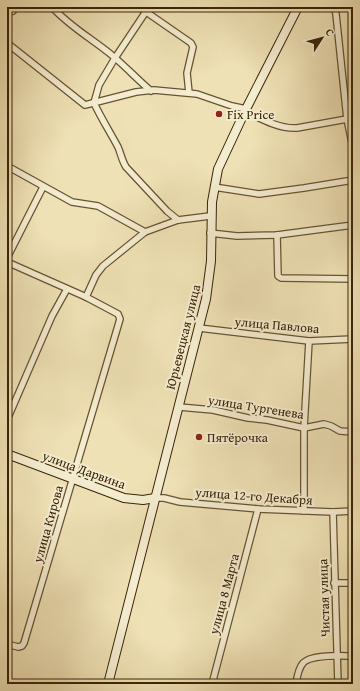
<svg xmlns="http://www.w3.org/2000/svg" width="360" height="691" font-family="'Gentium Book Plus',serif">
<style>
.lines{fill:none;stroke-linecap:round;stroke-linejoin:round}
.street-casing{stroke:#675333;stroke-width:8}
.secondary-casing{stroke:#3a2408;stroke-width:10}
.street{stroke:#f4eccf;stroke-width:5.5}
.secondary{stroke:#f4eccf;stroke-width:8}
.poi-dot{fill:#8f2418;stroke:#f4eccf;stroke-width:1.5}
.labels{text-anchor:middle;dominant-baseline:central;stroke-width:4;stroke-linejoin:round;paint-order:stroke}
.poi-label{font-size:13px;fill:#3a2408;stroke:#f4eccf;text-anchor:start}
.street-label{font-size:13px;fill:#3a2408;stroke:#f4eccf}
</style>
<rect width="100%" height="100%" fill="#eee1b5"/>
<filter id="stains"><feTurbulence type="fractalNoise" baseFrequency=".005" numOctaves="4"/><feColorMatrix values="0 0 0 0 .2 0 0 0 0 .09 0 0 0 0 .02 0 0 0 .5 -.17"/></filter>
<radialGradient id="worn" r=".72"><stop offset=".6" stop-color="#630" stop-opacity="0"/><stop offset="1" stop-color="#630" stop-opacity=".3"/></radialGradient>
<g class="lines">
<g class="street-casing">
<g id="street">
<polyline points="8,7 13,11"/>
<path d="M52 7C70 27 94 40 114 57 127 68 138 80 151 91"/>
<polyline points="139,7 191,43 193,47 187,73 189,93"/>
<path d="M149 7 115 58 99 85 94 103C101 118 110 132 118 147 121 154 122 161 126 167L167 211 178 220"/>
<polyline points="334,7 336,14 347,119 353,148 353,178"/>
<polyline points="7,43 85,105 136,92 154,90 197,94 232,106 246,109"/>
<path d="M245 111C261 119 279 129 297 128L347 119"/>
<polyline points="7,166 72,202 98,206 145,232"/>
<polyline points="214,187 259,194 304,188 353,180"/>
<polyline points="210,233 237,236 277,235 353,225"/>
<polyline points="277,235 278,276 281,278 353,279"/>
<polyline points="7,258 43,187"/>
<polyline points="7,262 86,297 118,314 120,319 24,643 22,646 18,647 7,644"/>
<polyline points="86,297 96,275 103,266 145,232 178,220 210,216"/>
<polyline points="199,328 309,341 353,339"/>
<polyline points="179,407 213,410 248,418 267,420 304,428 324,424 331,426 340,431 353,432"/>
<polyline points="7,420 52,316 67,289"/>
<polyline points="155,498 164,498 180,502 258,509 333,512 353,511"/>
<polyline points="304,511 304,428 309,341"/>
<polyline points="333,512 338,684"/>
<polyline points="334,583 353,583"/>
<polyline points="212,684 258,509"/>
<path d="M296 684C297 677 298 669 303 663 312 654 341 656 353 656"/>
</g>
</g>
<g class="secondary-casing">
<g id="secondary">
<polyline points="7,454 124,498 143,500 155,498"/>
<polyline points="108,684 206,299 211,261 212,202 218,169 246,109 298,7"/>
</g>
</g>
<use href="#street" class="street"/>
<use href="#secondary" class="secondary"/>
</g>
<g class="poi-dot">
<circle cx="219" cy="114" r="4"/>
<circle cx="199" cy="437" r="4"/>
</g>
<g class="labels">
<g class="poi-label">
<text x="227" y="114">Fix Price</text>
<text x="207" y="437">Пятёрочка</text>
</g>
<g class="street-label">
<text transform="translate(277 325) rotate(5)">улица Павлова</text>
<text transform="translate(183 337) rotate(-76)">Юрьевецкая улица</text>
<text transform="translate(256 407) rotate(9)">улица Тургенева</text>
<text transform="translate(84 470) rotate(20)">улица Дарвина</text>
<text transform="translate(254 496) rotate(4)">улица 12-го Декабря</text>
<text transform="translate(48 524) rotate(-74)">улица Кирова</text>
<text transform="translate(224 594) rotate(-75)">улица 8 Марта</text>
<text transform="translate(324 598) rotate(-92)">Чистая улица</text>
</g>
</g>
<rect width="360" height="691" fill="none" stroke="#eee1b5" stroke-width="24"/>
<rect x="8" y="8" width="344" height="675" fill="none" stroke="#3a2408" stroke-width="2"/>
<rect x="12" y="12" width="336" height="667" fill="none" stroke="#3a2408"/>
<g transform="translate(322 38) rotate(54)" stroke="#f4eccf" stroke-width="3" paint-order="stroke">
<path d="M0-3L7 15L0 10L-7 15Z" fill="#3a2408"/>
<text y="-6" font-size="11" font-weight="bold" text-anchor="middle" fill="#3a2408">С</text>
</g>
<rect width="100%" height="100%" filter="url(#stains)"/>
<rect width="100%" height="100%" fill="url(#worn)"/>
</svg>
